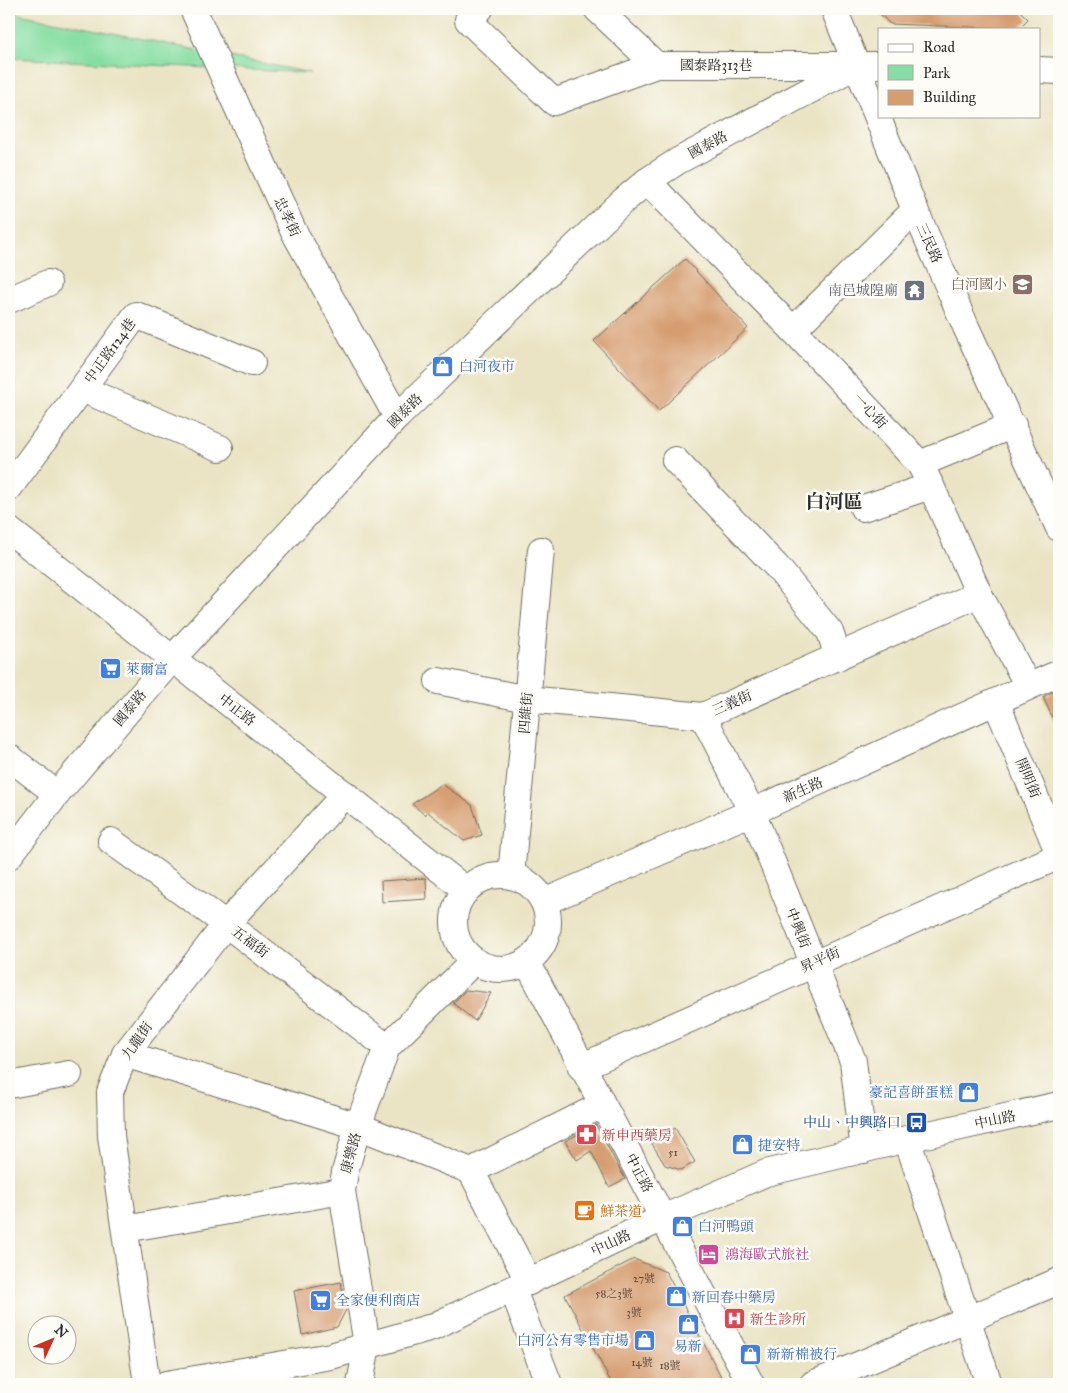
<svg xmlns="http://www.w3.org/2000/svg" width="1068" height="1393" font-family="'IM FELL Great Primer','Noto Serif TC',serif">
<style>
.green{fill:#86dea2;stroke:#588466}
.building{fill:#d69d6f}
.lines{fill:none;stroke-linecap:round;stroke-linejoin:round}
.minor-casing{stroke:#6e6c61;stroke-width:28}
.minor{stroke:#fff;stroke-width:26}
.labels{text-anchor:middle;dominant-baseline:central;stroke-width:5;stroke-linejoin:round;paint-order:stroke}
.number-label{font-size:11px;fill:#56483c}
.street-label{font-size:14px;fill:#2b2b2b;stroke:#fdfcf7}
.education-label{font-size:14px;fill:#785e54;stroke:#fdfcf7;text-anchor:end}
.worship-label{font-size:14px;fill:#5b616d;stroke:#fdfcf7;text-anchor:end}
.shop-label{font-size:14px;fill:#366cbe;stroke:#fdfcf7;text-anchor:start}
.transit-label{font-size:14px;fill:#164399;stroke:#fdfcf7;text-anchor:end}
.health-label{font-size:14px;fill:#be3a42;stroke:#fdfcf7;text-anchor:start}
.food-label{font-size:14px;fill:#c56008;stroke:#fdfcf7;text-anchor:start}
.hotel-label{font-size:14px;fill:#b23c85;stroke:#fdfcf7;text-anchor:start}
.district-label{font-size:19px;font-weight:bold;fill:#2b2b2b;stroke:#fdfcf7}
</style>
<rect width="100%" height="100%" fill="#fdfcf7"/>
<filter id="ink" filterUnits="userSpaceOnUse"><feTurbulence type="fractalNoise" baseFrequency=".02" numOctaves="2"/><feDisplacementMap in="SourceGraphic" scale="10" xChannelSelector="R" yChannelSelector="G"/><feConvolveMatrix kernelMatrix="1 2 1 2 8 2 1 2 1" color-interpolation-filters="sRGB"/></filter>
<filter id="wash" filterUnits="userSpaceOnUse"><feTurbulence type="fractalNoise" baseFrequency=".0096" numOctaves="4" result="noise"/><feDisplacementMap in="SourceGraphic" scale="20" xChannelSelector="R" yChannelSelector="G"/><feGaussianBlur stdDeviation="1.12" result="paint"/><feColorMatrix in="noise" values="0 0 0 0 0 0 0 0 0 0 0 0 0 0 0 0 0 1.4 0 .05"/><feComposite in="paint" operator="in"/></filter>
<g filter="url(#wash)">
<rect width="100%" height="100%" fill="#eae4c4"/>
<polygon class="green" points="9,12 310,73 9,58"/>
<g id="blocks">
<g class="building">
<polygon points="875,9 1018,9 1028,19 1018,29 890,24"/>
<polygon points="685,259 748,328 659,411 594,341"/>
<polygon points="1059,689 1059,732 1043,697"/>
<polygon points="442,784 472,805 482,835 464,841 428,812 425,815 412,804"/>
<polygon points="426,878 427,899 382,902 381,881"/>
<polygon points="466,990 491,993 475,1021 453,1003"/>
<polygon points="596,1125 625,1179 609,1187 591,1151 577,1160 565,1141"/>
<polygon points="675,1128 695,1162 681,1170 665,1165 651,1142"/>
<polygon points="634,1259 666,1272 725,1384 612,1384 565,1295"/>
<polygon points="341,1282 346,1310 337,1327 302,1335 294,1291"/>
</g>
</g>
</g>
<g filter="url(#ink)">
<use href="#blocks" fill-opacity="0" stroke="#6e6c61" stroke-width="1"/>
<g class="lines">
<defs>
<g id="minor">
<polyline points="193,9 293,230 397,417"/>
<polyline points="480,9 468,20 554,102 656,65 879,65"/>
<polyline points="597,9 656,65"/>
<polyline points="834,9 915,210 966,327 1059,528"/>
<polyline points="1039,70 1059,71"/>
<polyline points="647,181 793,330 920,464 931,486 979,594 1028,686"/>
<polyline points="9,300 48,283"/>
<polyline points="793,330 915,210"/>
<polyline points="82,389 220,448"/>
<polyline points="675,460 777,567 830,632 838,657"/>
<polyline points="920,464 1013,425"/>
<polyline points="9,488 136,315 252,363"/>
<polyline points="863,508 931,486"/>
<polyline points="9,530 466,890"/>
<polyline points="438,681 527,699 703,716 979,594"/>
<polyline points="996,702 1059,854"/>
<polyline points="703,716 752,812 853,1061 864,1150"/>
<polyline points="9,757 57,794"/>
<polyline points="111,841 226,924 387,1047"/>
<polyline points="9,856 57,794 171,660 397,417 622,202 647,181 678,161 857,65"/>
<circle cx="501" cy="922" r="47"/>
<polyline points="511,876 541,550"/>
<polyline points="544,902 752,812 1059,673"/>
<polyline points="527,962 751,1384"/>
<polyline points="125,1054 358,1126 471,1171 602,1105"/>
<polyline points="581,1067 1059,856"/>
<polyline points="9,1085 69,1074"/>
<polyline points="907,1139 989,1384"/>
<polyline points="471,1171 529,1282"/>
<polyline points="125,1229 342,1191"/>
<polyline points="513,1290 549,1384"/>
<polyline points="147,1384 111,1136 110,1092 125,1054 226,924 345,794"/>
<polyline points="166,1384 331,1356 432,1327 663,1218 766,1173 907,1139 1059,1105"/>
<polyline points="360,1384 367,1345 342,1191 345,1172 358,1126 387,1047 474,961"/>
<polyline points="813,1384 1059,1281"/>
</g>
</defs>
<use href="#minor" class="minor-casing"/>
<use href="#minor" class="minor"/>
</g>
</g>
<defs>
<symbol id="school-square" viewBox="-11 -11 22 22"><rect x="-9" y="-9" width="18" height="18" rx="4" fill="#8d6e63" stroke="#fdfcf7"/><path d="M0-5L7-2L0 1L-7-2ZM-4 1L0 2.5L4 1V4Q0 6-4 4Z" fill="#fff"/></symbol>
<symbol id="temple-square" viewBox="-11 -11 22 22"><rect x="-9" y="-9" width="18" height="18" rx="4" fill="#6b7280" stroke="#fdfcf7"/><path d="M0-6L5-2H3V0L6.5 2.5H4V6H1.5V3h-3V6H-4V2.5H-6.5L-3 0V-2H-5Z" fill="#fff"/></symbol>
<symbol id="shop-square" viewBox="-11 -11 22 22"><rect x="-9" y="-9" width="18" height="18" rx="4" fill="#3f7fe0" stroke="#fdfcf7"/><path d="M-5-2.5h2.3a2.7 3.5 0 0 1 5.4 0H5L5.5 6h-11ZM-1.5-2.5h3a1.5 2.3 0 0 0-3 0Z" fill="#fff"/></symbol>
<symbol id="supermarket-square" viewBox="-11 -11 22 22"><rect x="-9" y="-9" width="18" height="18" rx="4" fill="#3f7fe0" stroke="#fdfcf7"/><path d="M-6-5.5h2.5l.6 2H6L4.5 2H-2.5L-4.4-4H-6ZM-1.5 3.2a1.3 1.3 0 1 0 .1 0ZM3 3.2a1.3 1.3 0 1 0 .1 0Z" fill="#fff"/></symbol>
<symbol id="bus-square" viewBox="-11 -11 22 22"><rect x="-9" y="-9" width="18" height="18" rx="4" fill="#1a4fb4" stroke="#fdfcf7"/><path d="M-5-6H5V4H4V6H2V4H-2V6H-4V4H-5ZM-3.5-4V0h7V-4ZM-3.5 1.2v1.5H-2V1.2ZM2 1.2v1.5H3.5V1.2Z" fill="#fff"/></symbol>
<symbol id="pharmacy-square" viewBox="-11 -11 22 22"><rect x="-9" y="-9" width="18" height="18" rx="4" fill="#e0444e" stroke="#fdfcf7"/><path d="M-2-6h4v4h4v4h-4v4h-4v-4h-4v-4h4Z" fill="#fff"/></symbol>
<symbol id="cafe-square" viewBox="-11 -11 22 22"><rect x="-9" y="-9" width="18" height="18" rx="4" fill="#e8710a" stroke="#fdfcf7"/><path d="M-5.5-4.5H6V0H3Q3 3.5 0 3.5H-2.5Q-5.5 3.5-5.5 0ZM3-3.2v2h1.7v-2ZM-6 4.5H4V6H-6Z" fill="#fff"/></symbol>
<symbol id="hotel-square" viewBox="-11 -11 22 22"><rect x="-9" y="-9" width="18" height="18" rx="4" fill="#d1479c" stroke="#fdfcf7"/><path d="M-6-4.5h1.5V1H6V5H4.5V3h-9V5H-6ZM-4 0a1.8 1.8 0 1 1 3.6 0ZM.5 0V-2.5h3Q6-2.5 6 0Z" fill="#fff"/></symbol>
<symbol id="hospital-square" viewBox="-11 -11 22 22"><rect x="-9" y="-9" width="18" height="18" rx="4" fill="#e0444e" stroke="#fdfcf7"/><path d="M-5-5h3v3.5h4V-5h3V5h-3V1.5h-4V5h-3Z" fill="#fff"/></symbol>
</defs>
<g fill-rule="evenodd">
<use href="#school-square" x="1010" y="272" width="25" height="25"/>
<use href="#temple-square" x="902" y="278" width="25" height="25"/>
<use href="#shop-square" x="430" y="354" width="25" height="25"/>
<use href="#supermarket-square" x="98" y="656" width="25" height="25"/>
<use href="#shop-square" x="956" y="1080" width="25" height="25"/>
<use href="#bus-square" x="904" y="1110" width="25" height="25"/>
<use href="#pharmacy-square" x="574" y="1122" width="25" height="25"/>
<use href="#shop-square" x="730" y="1132" width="25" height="25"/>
<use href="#cafe-square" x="572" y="1198" width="25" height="25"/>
<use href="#shop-square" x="670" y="1214" width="25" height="25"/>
<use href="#hotel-square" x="696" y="1242" width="25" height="25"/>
<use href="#shop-square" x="664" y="1284" width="25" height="25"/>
<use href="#supermarket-square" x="308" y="1288" width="25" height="25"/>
<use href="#hospital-square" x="722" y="1306" width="25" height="25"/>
<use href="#shop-square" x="676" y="1312" width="25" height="25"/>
<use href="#shop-square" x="632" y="1328" width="25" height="25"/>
<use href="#shop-square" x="738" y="1342" width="25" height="25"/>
</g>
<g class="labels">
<g class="number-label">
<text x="673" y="1152">51</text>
<text x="644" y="1278">27號</text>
<text x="614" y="1293">58之3號</text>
<text x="634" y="1312">3號</text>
<text x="642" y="1362">14號</text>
<text x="670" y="1365">18號</text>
</g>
<g class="street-label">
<text x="716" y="65">國泰路313巷</text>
<text transform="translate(708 145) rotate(-28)">國泰路</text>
<text transform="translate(287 217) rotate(65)">忠孝街</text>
<text transform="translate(929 243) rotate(66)">三民路</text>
<text transform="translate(110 351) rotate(-54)">中正路124巷</text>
<text transform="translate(405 411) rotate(-45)">國泰路</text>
<text transform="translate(870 411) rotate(47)">一心街</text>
<text transform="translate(732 703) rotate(-24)">三義街</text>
<text transform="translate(130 708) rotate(-50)">國泰路</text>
<text transform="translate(237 710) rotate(38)">中正路</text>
<text transform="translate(526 713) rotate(-85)">四維街</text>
<text transform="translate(1028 778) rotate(67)">開明街</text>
<text transform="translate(803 790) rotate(-24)">新生路</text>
<text transform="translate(798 928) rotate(68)">中興街</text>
<text transform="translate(250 942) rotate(37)">五福街</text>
<text transform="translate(820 960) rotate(-24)">昇平街</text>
<text transform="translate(137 1041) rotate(-55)">九龍街</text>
<text transform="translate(995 1120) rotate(-12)">中山路</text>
<text transform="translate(351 1153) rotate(-75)">康樂路</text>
<text transform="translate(639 1173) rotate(62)">中正路</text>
<text transform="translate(611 1243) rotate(-25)">中山路</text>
</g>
<g class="education-label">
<text x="1007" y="284">白河國小</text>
</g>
<g class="worship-label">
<text x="898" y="290">南邑城隍廟</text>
</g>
<g class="shop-label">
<text x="459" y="366">白河夜市</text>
<text x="126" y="669">萊爾富</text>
<text x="953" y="1092" text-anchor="end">豪記喜餅蛋糕</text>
<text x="758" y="1145">捷安特</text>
<text x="698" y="1226">白河鴨頭</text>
<text x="692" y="1297">新回春中藥房</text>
<text x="336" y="1300">全家便利商店</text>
<text x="629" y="1340" text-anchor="end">白河公有零售市場</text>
<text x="688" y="1346" text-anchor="middle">易新</text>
<text x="767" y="1354">新新棉被行</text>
</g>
<g class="transit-label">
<text x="901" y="1122">中山、中興路口</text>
</g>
<g class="health-label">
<text x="602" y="1135">新申西藥房</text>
<text x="750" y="1319">新生診所</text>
</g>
<g class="food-label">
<text x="600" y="1211">鮮茶道</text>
</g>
<g class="hotel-label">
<text x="725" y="1254">鴻海歐式旅社</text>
</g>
<g class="district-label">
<text x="834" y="501">白河區</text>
</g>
</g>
<rect width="1068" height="1393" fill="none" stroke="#fdfcf7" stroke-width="30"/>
<rect x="878" y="28" width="162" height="90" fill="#fdfcf7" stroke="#a9a8a5"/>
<rect x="888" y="44" width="25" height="8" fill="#ffffff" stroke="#a9a8a5"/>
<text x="923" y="52" font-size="15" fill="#2b2b2b">Road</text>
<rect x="888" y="65" width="25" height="15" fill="#86dea2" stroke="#a9a8a5"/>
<text x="923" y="78" font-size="15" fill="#2b2b2b">Park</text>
<rect x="888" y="90" width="25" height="15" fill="#d69d6f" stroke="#a9a8a5"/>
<text x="923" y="102" font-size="15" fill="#2b2b2b">Building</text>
<g transform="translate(52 1340) rotate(46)"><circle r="24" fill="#fdfcf7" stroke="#a9a8a5"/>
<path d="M0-4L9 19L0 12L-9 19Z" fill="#c8321e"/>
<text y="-8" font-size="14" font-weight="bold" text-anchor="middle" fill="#2b2b2b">N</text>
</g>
</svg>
